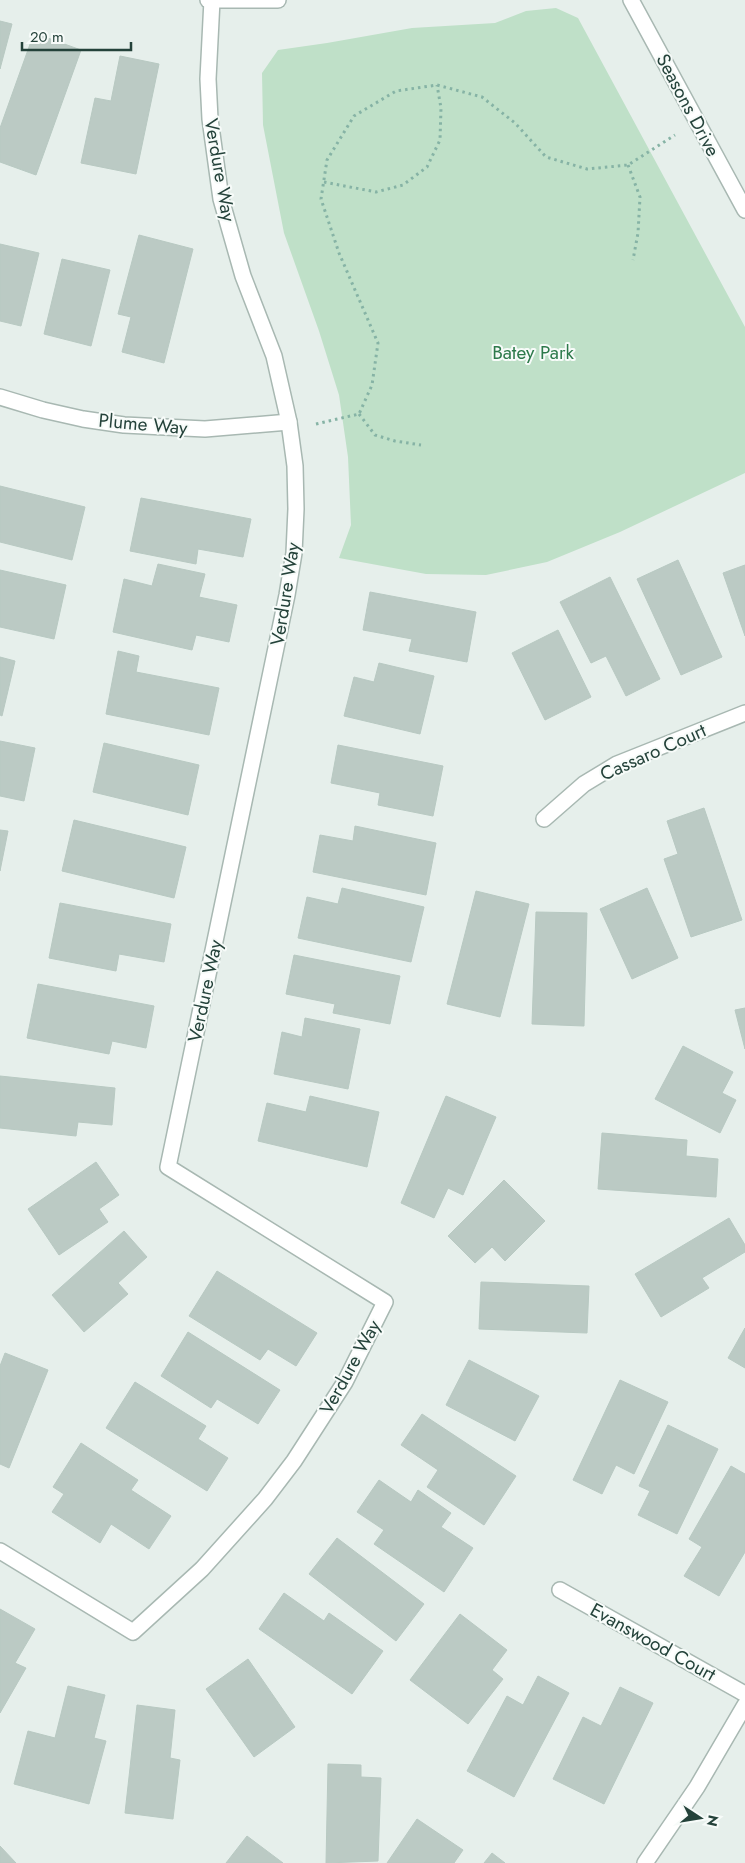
<svg xmlns="http://www.w3.org/2000/svg" width="745" height="1863" font-family="Jost,sans-serif">
<style>
.green{fill:#bfe0c8}
.building{fill:#bbcac4;stroke:#b8c9c2}
.lines{fill:none;stroke-linecap:round;stroke-linejoin:round}
.minor-casing{stroke:#a8b8b2;stroke-width:18}
.tertiary-casing{stroke:#a8b8b2;stroke-width:18}
.path{stroke:#86b3a5;stroke-width:3;stroke-dasharray:2.5 4;stroke-linecap:butt}
.minor{stroke:#fff;stroke-width:15}
.tertiary{stroke:#fff;stroke-width:15}
.labels{text-anchor:middle;dominant-baseline:central;stroke-width:4;stroke-linejoin:round;paint-order:stroke}
.street-label{font-size:19px;fill:#24423a;stroke:#f7fbf9}
.park-label{font-size:19px;fill:#2d7a4b;stroke:#f7fbf9}
</style>
<rect width="100%" height="100%" fill="#e6efeb"/>
<polygon class="green" points="556,8 578,18 745,327 745,473 620,532 547,562 486,575 426,574 339,558 351,525 348,457 339,395 319,331 284,233 263,125 262,73 278,50 327,43 412,28 495,23 526,11"/>
<g class="building">
<polygon points="0,21 12,24 0,69"/>
<polygon points="34,33 81,50 36,175 0,162 0,128"/>
<polygon points="120,56 159,64 136,174 81,163 95,98 111,101"/>
<polygon points="139,235 193,249 164,363 122,352 131,317 118,314"/>
<polygon points="0,244 39,253 21,326 0,321"/>
<polygon points="62,259 110,270 91,346 44,334"/>
<polygon points="0,486 85,507 72,560 0,542"/>
<polygon points="141,498 251,519 243,557 198,549 196,564 130,551"/>
<polygon points="678,560 722,657 681,675 637,579"/>
<polygon points="158,564 205,574 199,597 237,605 229,642 196,635 192,650 113,632 124,579 152,586"/>
<polygon points="745,565 745,636 723,573"/>
<polygon points="0,570 66,585 54,639 0,627"/>
<polygon points="610,577 660,679 626,696 606,656 591,663 560,602"/>
<polygon points="370,592 476,612 467,662 409,651 412,639 363,630"/>
<polygon points="558,630 591,697 545,720 512,653"/>
<polygon points="118,651 139,656 136,672 219,688 209,735 106,714"/>
<polygon points="0,657 15,661 2,716 0,715"/>
<polygon points="379,663 434,676 420,734 344,716 354,677 374,682"/>
<polygon points="0,741 35,748 24,801 0,796"/>
<polygon points="104,743 199,765 188,815 93,792"/>
<polygon points="338,745 443,766 433,816 378,805 380,793 331,783"/>
<polygon points="704,808 742,920 691,937 664,859 678,854 667,821"/>
<polygon points="74,820 186,847 174,898 62,871"/>
<polygon points="355,826 436,843 426,895 313,872 320,835 353,841"/>
<polygon points="0,830 8,831 0,871"/>
<polygon points="342,888 424,907 411,962 298,938 307,897 338,904"/>
<polygon points="647,888 678,958 632,979 600,909"/>
<polygon points="476,891 529,904 500,1017 447,1004"/>
<polygon points="60,903 171,924 164,962 119,954 116,971 49,958"/>
<polygon points="536,912 587,913 584,1026 532,1024"/>
<polygon points="294,955 400,976 390,1024 333,1013 335,1004 286,994"/>
<polygon points="38,984 154,1006 146,1048 112,1041 109,1054 27,1038"/>
<polygon points="745,1008 745,1049 735,1010"/>
<polygon points="305,1018 360,1029 348,1089 274,1074 282,1032 302,1037"/>
<polygon points="683,1046 733,1072 722,1093 736,1100 720,1133 655,1099"/>
<polygon points="0,1076 115,1088 112,1125 78,1122 76,1136 0,1128"/>
<polygon points="310,1096 379,1112 367,1167 258,1141 267,1103 306,1112"/>
<polygon points="446,1096 496,1117 463,1195 448,1188 434,1218 401,1203"/>
<polygon points="602,1133 687,1140 686,1156 718,1159 716,1197 598,1189"/>
<polygon points="96,1162 119,1195 99,1209 108,1222 59,1255 28,1209"/>
<polygon points="504,1180 545,1221 505,1261 492,1247 475,1263 448,1236"/>
<polygon points="729,1218 745,1245 745,1252 702,1278 709,1288 661,1317 635,1274"/>
<polygon points="124,1231 147,1257 118,1283 128,1294 84,1332 52,1295"/>
<polygon points="217,1271 317,1333 296,1366 268,1349 260,1360 189,1316"/>
<polygon points="481,1282 589,1286 587,1333 479,1329"/>
<polygon points="745,1328 745,1368 728,1358"/>
<polygon points="188,1332 280,1390 258,1424 217,1399 211,1408 161,1376"/>
<polygon points="5,1353 48,1370 9,1468 0,1464 0,1366"/>
<polygon points="469,1360 539,1396 515,1441 446,1405"/>
<polygon points="620,1380 668,1402 634,1474 616,1465 602,1494 573,1480"/>
<polygon points="135,1382 206,1426 198,1439 228,1458 207,1491 106,1428"/>
<polygon points="422,1414 516,1476 484,1525 427,1487 438,1470 401,1445"/>
<polygon points="668,1425 718,1449 677,1534 638,1515 650,1491 639,1486"/>
<polygon points="81,1443 138,1480 131,1490 171,1516 149,1549 111,1524 100,1543 52,1512 64,1494 53,1487"/>
<polygon points="731,1466 745,1474 745,1552 719,1596 684,1576 702,1547 689,1539"/>
<polygon points="379,1480 411,1502 418,1490 451,1513 441,1527 473,1548 444,1592 374,1544 384,1530 357,1512"/>
<polygon points="337,1538 424,1604 396,1641 309,1574"/>
<polygon points="284,1593 324,1621 329,1613 383,1651 352,1694 259,1629"/>
<polygon points="0,1609 35,1629 15,1663 26,1668 0,1713"/>
<polygon points="460,1614 507,1650 492,1670 503,1679 468,1724 410,1680"/>
<polygon points="248,1659 295,1727 254,1757 206,1689"/>
<polygon points="538,1676 569,1693 514,1797 467,1771 507,1696 523,1705"/>
<polygon points="68,1686 105,1695 94,1738 106,1741 89,1804 14,1784 28,1731 55,1738"/>
<polygon points="620,1687 653,1703 604,1804 553,1779 583,1717 601,1726"/>
<polygon points="137,1705 175,1710 170,1758 180,1760 173,1819 125,1813"/>
<polygon points="328,1764 361,1765 361,1777 381,1778 378,1861 326,1863"/>
<polygon points="417,1819 463,1850 454,1863 387,1863"/>
<polygon points="247,1836 283,1863 226,1863"/>
<polygon points="0,1846 16,1863 0,1863"/>
<polygon points="492,1853 505,1863 484,1863"/>
</g>
<g class="lines">
<defs>
<g id="minor">
<polyline points="208,0 278,0"/>
<polyline points="0,397 43,410 83,419 124,425 205,429 289,422"/>
<polyline points="544,819 584,784 617,764 745,713"/>
<polyline points="0,1551 133,1632 202,1569 265,1499 294,1461 345,1382 385,1302 168,1167 287,595 294,553 296,509 295,466 289,422 274,356 243,276 221,199 210,119 208,79 212,0"/>
<polyline points="560,1590 745,1694"/>
</g>
<g id="tertiary">
<polyline points="631,0 745,210"/>
<polyline points="645,1863 697,1787 745,1705"/>
</g>
</defs>
<use href="#minor" class="minor-casing"/>
<use href="#tertiary" class="tertiary-casing"/>
<g class="path">
<polyline points="628,165 640,197 638,233 633,260"/>
<polyline points="324,182 376,192 403,185 427,167 440,140 441,108 437,85"/>
<polyline points="359,414 375,435 395,441 421,445"/>
<polyline points="316,424 359,414 372,385 378,343 339,253 321,199 327,160 354,116 396,91 437,85 482,97 515,123 546,157 587,169 628,165 675,135"/>
</g>
<use href="#minor" class="minor"/>
<use href="#tertiary" class="tertiary"/>
</g>
<g class="labels">
<g class="street-label">
<text transform="translate(688 105) rotate(62)">Seasons Drive</text>
<text transform="translate(220 170) rotate(80)">Verdure Way</text>
<text transform="translate(143 424) rotate(5)">Plume Way</text>
<text transform="translate(285 594) rotate(-81)">Verdure Way</text>
<text transform="translate(653 752) rotate(-24)">Cassaro Court</text>
<text transform="translate(205 991) rotate(-78)">Verdure Way</text>
<text transform="translate(350 1367) rotate(-61)">Verdure Way</text>
<text transform="translate(653 1642) rotate(29)">Evanswood Court</text>
</g>
<g class="park-label">
<text x="533" y="352">Batey Park</text>
</g>
</g>
<g transform="translate(700 1818) rotate(102)" stroke="#f7fbf9" stroke-width="4" paint-order="stroke">
<path d="M0-4L9 19L0 12L-9 19Z" fill="#24423a"/>
<text y="-8" font-size="14" font-weight="bold" text-anchor="middle" fill="#24423a">N</text>
</g>
<path d="M22 42v8h109v-8" fill="none" stroke="#24423a" stroke-width="2.5"/>
<text x="30" y="42" font-size="15" fill="#24423a" stroke="#f7fbf9" stroke-width="4" paint-order="stroke">20 m</text>
</svg>
